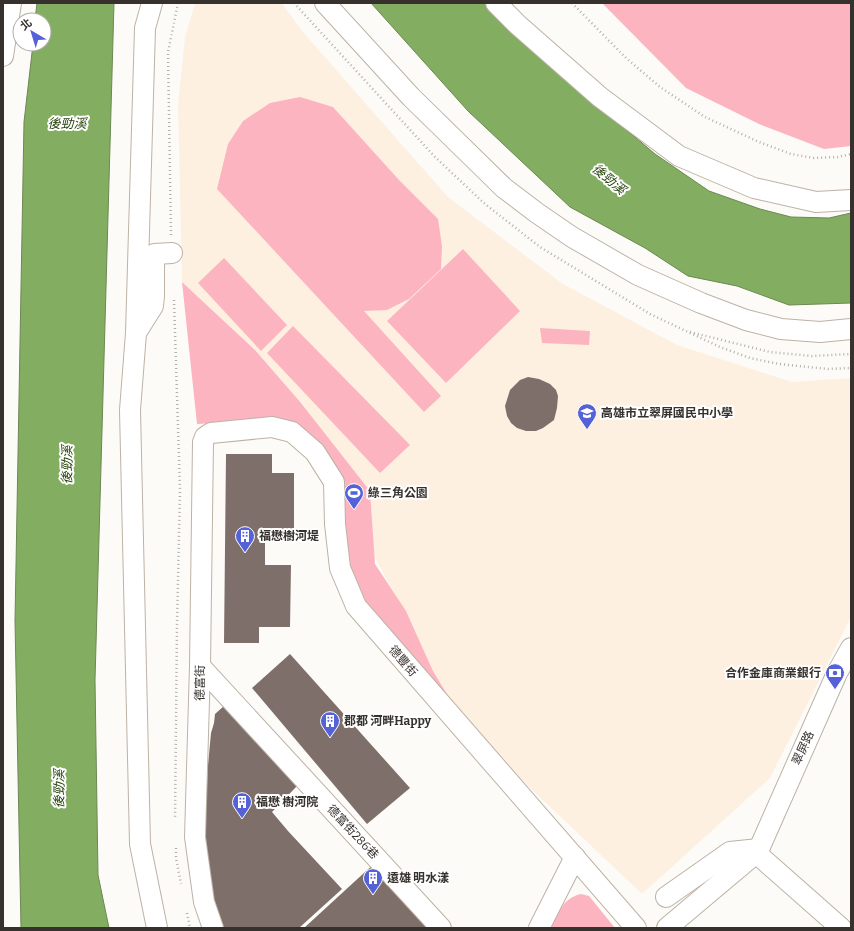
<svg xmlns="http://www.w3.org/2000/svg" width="854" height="931" font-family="Bitter,'Noto Sans TC',serif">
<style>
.built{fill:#fef0e1}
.green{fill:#fdb4c1}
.water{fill:#83ae62;stroke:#6c8852}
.building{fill:#7f6f6a}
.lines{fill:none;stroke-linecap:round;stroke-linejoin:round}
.minor-casing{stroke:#bdb2a5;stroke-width:22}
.path{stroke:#b3b0ac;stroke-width:2.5;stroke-dasharray:1 3;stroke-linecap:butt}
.minor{stroke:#fff;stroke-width:20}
.labels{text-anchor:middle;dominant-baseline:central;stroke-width:4;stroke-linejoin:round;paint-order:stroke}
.poi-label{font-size:12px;font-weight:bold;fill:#36312c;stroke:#fff;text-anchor:start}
.street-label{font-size:12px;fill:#36312c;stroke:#fff}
.water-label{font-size:13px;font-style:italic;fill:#27420b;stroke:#fff}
</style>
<rect width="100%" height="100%" fill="#fdfbf8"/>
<polygon class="built" points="195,3 282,3 302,31 448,197 563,284 677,345 792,382 851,378 851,617 770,778 642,894 468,729 433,671 406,611 395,595 374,556 370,491 301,403 255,350 182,282 178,104 185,37"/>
<g class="green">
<polygon points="602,3 851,3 851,146 824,149 759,124 686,88"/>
<polygon points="300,97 333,107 399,180 438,219 442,246 441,269 409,299 387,310 364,311 441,396 424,412 217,189 228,144 243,121 270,103"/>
<polygon points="463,249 520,311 446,383 387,321"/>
<polygon points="224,258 287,325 261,351 198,283"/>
<polygon points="182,282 255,350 301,403 370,491 375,564 406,611 433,671 468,729 356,606 336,477 276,420 197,424"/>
<polygon points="293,326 410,445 380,473 267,353"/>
<polygon points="540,328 590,331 589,345 542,343"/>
<path d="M581,894L589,896L615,928H551C559,912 563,898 581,894Z"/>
</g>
<g class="water">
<polygon points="37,3 114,3 95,680 98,875 109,928 21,928 15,621 24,122 33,44 44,44 44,20 35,20"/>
<polygon points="371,3 490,3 543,59 655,154 709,191 760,209 791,217 829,218 851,213 851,303 789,305 737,286 688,276 645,248 570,207 468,111"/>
</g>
<g class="building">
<polygon points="528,377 539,379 550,384 556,390 558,396 557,408 554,420 543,428 536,431 526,431 517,428 511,423 507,416 505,406 510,390 520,380"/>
<polygon points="226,454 272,454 272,473 294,473 294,540 265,540 265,565 291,565 290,627 259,627 259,643 224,643"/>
<polygon points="290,654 410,788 367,824 252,688"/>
<polygon points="224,706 251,732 297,786 272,812 288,831 342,889 299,928 222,928 210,895 205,826 208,765 211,733 214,723 215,714"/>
<polygon points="377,861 435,928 304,928"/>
</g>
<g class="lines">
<defs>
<g id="minor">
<polyline points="152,3 145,28 136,333 130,410 140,844 157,928"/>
<polyline points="325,3 411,97 504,188 537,213 572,237 638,275 701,303 746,320 781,329 820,332 851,329"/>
<polyline points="496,3 518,25 600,97 679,156 754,188 816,202 851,200"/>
<polyline points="3,56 11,3"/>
<polyline points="136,333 153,306 154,296 154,254 172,253"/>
<polyline points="200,666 441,928"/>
<polyline points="759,849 837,673 851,648"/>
<polyline points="666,897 730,852 759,849 756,853 841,928"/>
<polyline points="213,928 204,902 195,837 200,666 203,442 205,437 211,433 272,427 292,432 315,452 334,482 335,524 340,568 356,606 636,928"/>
<polyline points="539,928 575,857"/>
<polyline points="667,928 756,853"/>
</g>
</defs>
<use href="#minor" class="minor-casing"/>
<g class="path">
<polyline points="294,3 435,157 485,204 540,247 650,314 720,347 750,358 779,364 828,369 851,368"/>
<polyline points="572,3 626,58 660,87 705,117 759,142 791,154 814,158 838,157 851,154"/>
<polyline points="171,235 168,52 178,3"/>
<polyline points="174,300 180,490 177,623 175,819"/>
<polyline points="690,332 770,352 812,356 851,354"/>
<polyline points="176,848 176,858 181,884"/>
<polyline points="187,913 190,928"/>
</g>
<use href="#minor" class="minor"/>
</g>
<defs>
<symbol id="school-pin" viewBox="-11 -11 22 30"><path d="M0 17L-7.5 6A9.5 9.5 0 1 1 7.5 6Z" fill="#5461d7" stroke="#fff"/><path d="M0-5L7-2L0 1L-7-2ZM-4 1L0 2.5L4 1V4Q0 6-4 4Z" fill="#fff"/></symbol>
<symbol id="stadium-pin" viewBox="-11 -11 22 30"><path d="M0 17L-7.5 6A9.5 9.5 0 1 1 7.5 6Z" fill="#5461d7" stroke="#fff"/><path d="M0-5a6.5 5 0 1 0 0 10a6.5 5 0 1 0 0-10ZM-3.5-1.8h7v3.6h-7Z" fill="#fff"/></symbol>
<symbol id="building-pin" viewBox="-11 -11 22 30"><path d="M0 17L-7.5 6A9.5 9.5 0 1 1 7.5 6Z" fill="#5461d7" stroke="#fff"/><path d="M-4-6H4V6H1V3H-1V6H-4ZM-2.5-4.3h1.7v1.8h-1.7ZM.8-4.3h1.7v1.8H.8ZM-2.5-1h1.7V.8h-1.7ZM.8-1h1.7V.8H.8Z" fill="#fff"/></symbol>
<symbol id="bank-pin" viewBox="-11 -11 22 30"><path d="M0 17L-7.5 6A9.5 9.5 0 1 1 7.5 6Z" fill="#5461d7" stroke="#fff"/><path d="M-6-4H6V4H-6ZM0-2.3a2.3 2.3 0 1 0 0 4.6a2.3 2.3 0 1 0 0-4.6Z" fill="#fff"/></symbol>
</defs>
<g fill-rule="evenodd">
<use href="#school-pin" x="576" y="402" width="22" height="30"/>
<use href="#stadium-pin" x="343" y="482" width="22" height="30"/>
<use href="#building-pin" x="234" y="525" width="22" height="30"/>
<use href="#bank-pin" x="824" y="662" width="22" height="30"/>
<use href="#building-pin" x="319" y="710" width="22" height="30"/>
<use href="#building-pin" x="231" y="791" width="22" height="30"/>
<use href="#building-pin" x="362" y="867" width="22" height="30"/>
</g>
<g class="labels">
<g class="poi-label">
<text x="601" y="413">高雄市立翠屏國民中小學</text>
<text x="368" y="493">綠三角公園</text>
<text x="259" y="536">福懋樹河堤</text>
<text x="821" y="673" text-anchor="end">合作金庫商業銀行</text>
<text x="344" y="721">郡都 河畔Happy</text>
<text x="256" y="802">福懋 樹河院</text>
<text x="387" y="878">遠雄 明水漾</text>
</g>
<g class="street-label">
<text transform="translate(403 661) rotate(49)">德豐街</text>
<text transform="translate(200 683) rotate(-89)">德富街</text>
<text transform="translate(803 748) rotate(-66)">翠屏路</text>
<text transform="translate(353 832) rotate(47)">德富街286巷</text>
</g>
<g class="water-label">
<text x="67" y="123">後勁溪</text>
<text transform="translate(609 179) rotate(40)">後勁溪</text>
<text transform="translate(67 465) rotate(-89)">後勁溪</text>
<text transform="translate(59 789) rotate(-89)">後勁溪</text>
</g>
</g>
<rect width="854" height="931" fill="none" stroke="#36312c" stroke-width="8"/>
<g transform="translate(32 32) rotate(322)"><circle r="19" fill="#ffffff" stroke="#afadab"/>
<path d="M0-3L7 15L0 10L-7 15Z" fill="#5461d7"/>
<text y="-6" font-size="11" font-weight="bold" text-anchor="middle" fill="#36312c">北</text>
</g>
</svg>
